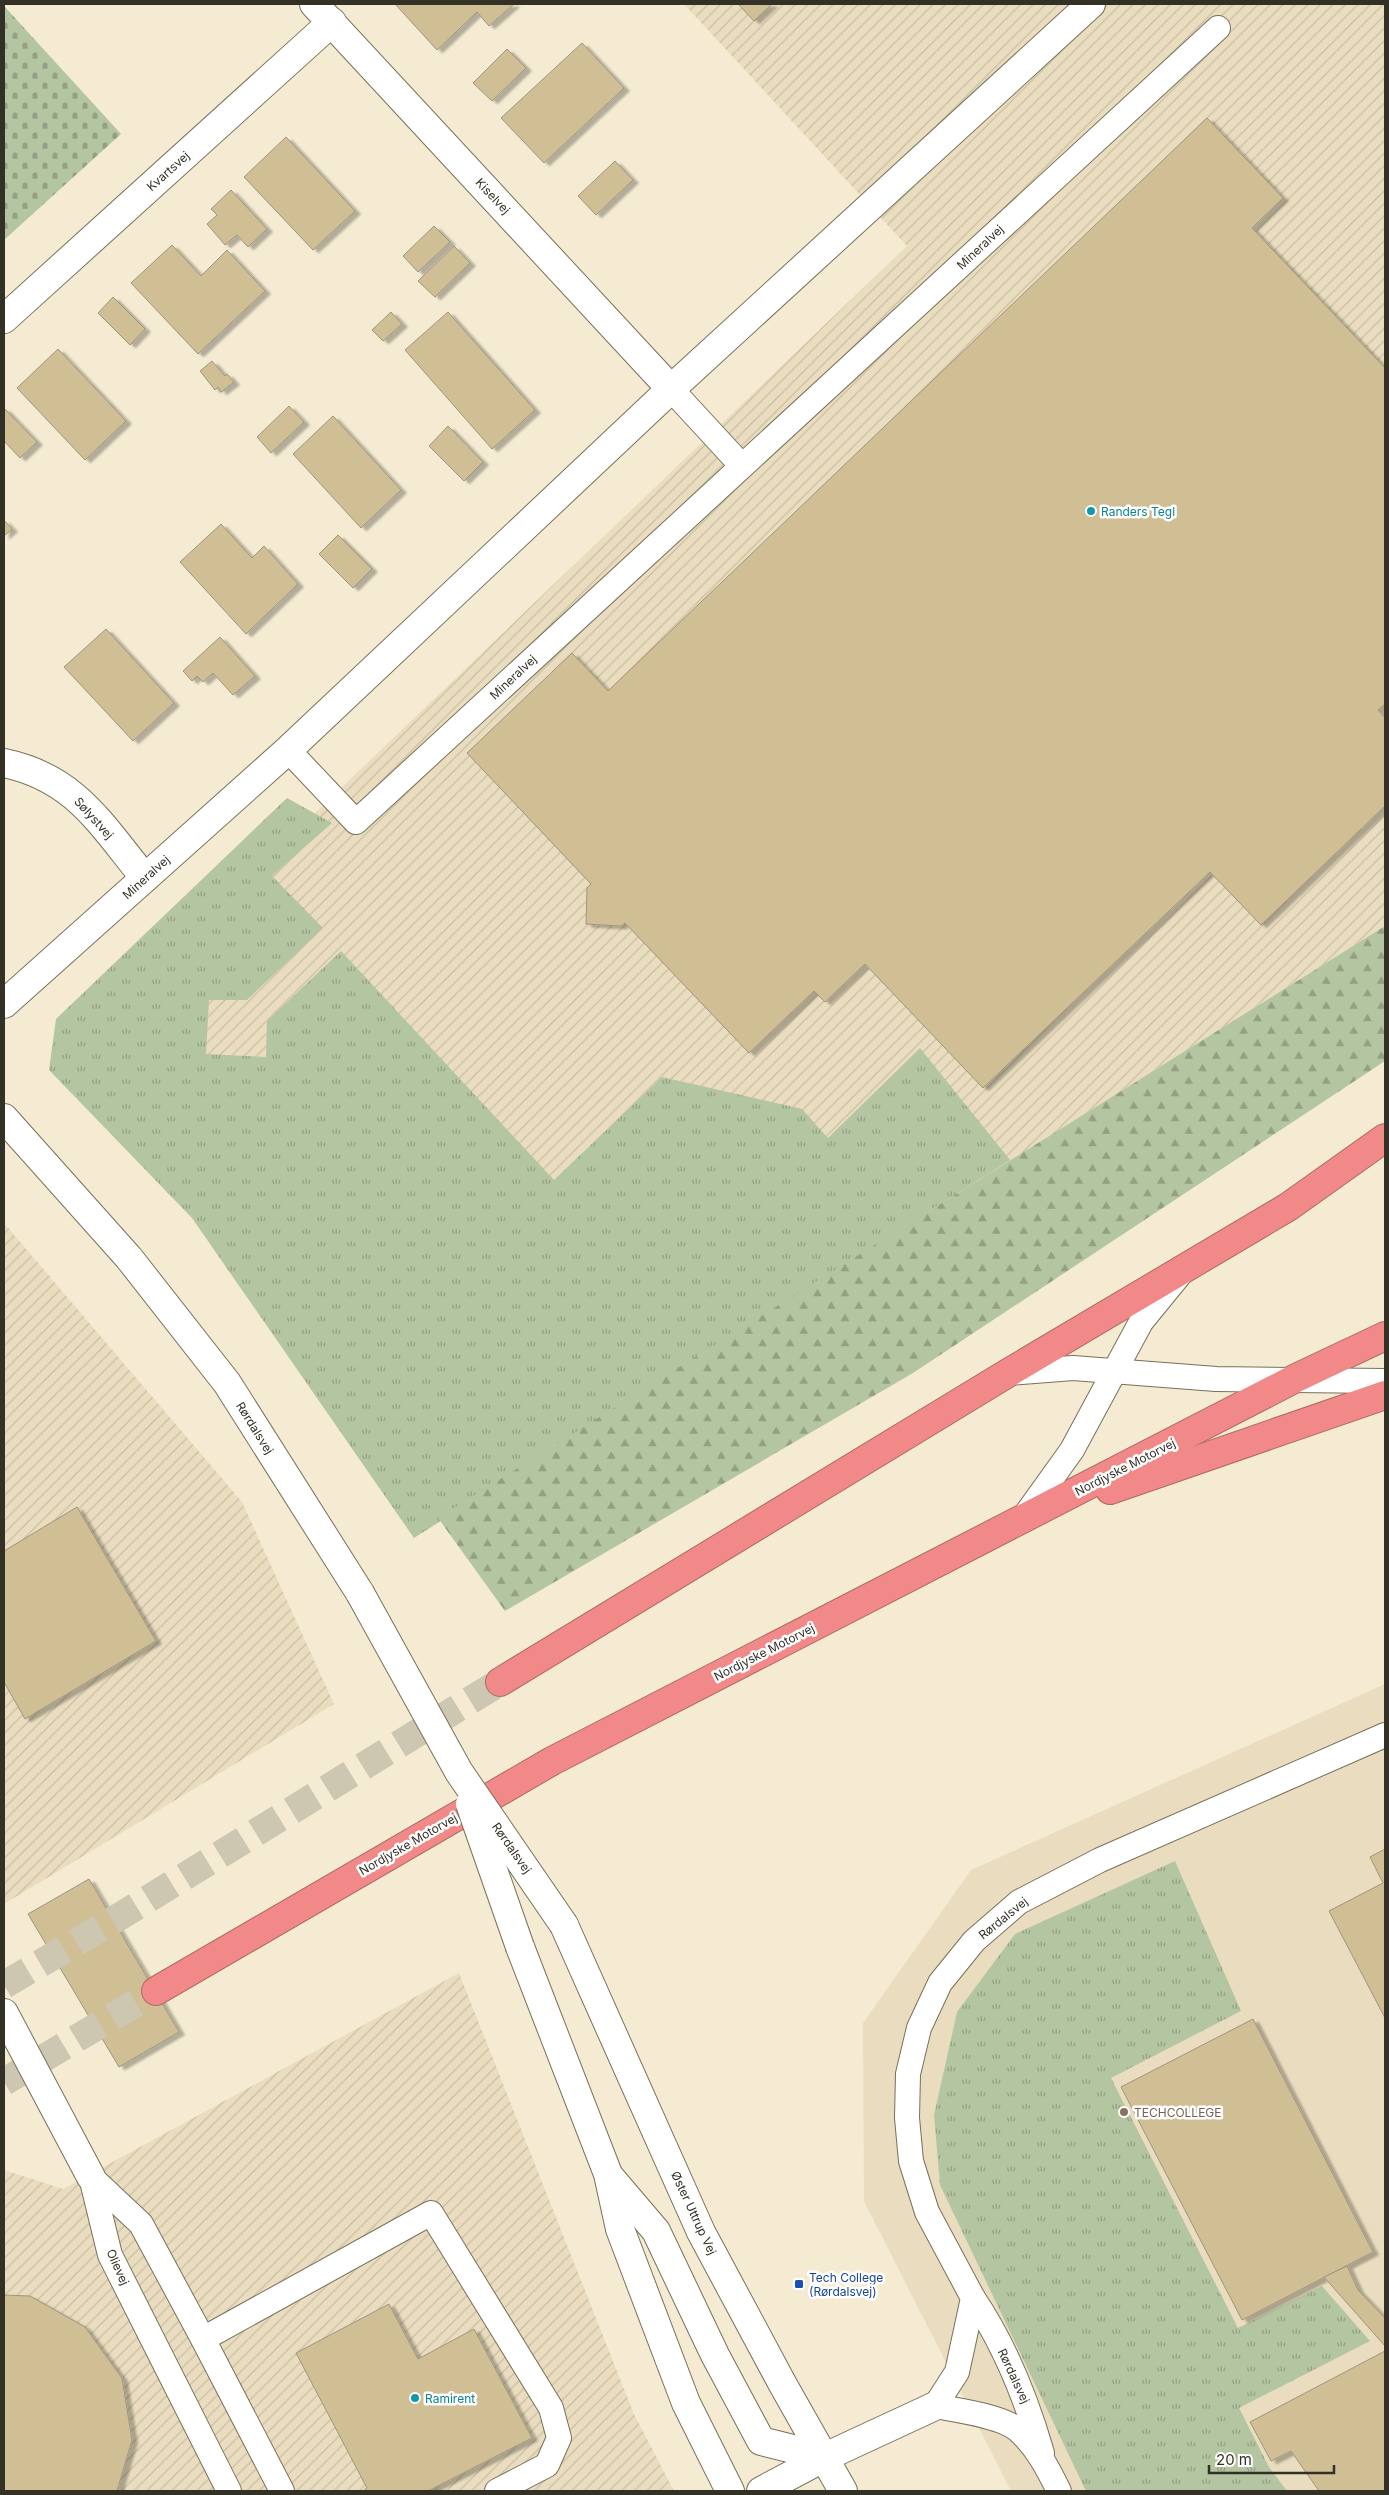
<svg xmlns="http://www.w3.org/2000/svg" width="1389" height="2495" font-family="Inter,sans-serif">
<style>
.built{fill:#eaddbf}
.industrial{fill:url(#industrial-furrows)}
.grass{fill:url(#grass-tufts)}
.forest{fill:url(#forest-firs)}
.cemetery{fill:url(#cemetery-stones)}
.building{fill:#d0bf95;stroke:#9e957e;filter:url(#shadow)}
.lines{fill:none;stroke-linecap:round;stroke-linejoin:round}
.motorway-tunnel{stroke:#cdc6b0;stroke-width:28;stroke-dasharray:28 14;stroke-linecap:butt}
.service-casing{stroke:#78705a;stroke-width:26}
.minor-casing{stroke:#78705a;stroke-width:30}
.tertiary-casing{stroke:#78705a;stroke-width:30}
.motorway-casing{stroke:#af6a66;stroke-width:30}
.service{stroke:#fff;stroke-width:24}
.minor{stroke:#fff;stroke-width:28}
.tertiary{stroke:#fff;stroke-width:28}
.motorway{stroke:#f28989;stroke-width:28}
.tertiary-bridge-casing{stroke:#78705a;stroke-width:30;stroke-linecap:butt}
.tertiary-bridge{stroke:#fff;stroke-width:28}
.culture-dot{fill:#0f9aa8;stroke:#fff;stroke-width:2}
.education-dot{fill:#8d6e63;stroke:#fff;stroke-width:2}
.transit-dot{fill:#1a4fb4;stroke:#fff;stroke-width:2}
.labels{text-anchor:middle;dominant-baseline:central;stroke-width:5;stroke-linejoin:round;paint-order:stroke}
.street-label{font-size:12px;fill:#333026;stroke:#fff}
.culture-label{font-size:12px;fill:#0d838f;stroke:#fff;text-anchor:start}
.education-label{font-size:12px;fill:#785e54;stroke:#fff;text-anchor:start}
.transit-label{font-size:12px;fill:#164399;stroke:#fff;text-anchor:start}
</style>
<defs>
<pattern id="industrial-furrows" width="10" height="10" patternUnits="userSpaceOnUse" patternTransform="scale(1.25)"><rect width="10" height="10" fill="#eaddbf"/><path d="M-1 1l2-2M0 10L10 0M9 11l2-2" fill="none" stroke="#c9bea4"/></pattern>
<pattern id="grass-tufts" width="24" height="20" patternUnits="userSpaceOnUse" patternTransform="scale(1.25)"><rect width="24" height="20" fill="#b4c5a2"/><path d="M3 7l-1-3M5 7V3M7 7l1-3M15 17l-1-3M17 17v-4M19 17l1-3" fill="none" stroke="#93a084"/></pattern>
<pattern id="forest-firs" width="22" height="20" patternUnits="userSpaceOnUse" patternTransform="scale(1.25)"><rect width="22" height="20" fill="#b4c5a2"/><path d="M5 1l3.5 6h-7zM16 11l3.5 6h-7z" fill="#93a084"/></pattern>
<pattern id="cemetery-stones" width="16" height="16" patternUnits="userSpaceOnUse" patternTransform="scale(1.25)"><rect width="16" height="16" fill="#b4c5a2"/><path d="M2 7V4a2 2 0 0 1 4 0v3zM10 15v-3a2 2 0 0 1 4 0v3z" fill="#93a084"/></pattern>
<filter id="shadow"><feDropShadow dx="5.5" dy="3" stdDeviation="1" flood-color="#0004"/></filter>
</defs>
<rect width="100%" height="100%" fill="#f4ebd2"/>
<polygon class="built" points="1385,1684 1385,2491 1011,2491 864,2201 863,2023 971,1870"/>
<g class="industrial">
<polygon points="684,4 1385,4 1385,926 438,1518 87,1061 294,833 907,246"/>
<polygon points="4,1223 242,1502 334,1704 4,1904"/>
<polygon points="459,1973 634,2414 674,2491 4,2491 4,2170 63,2189"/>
</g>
<g class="grass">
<polygon points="287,798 332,823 272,876 323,928 247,1000 209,1000 206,1054 266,1057 267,1021 341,951 554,1180 662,1077 802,1109 828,1138 920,1048 1010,1160 414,1538 192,1218 49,1070 56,1019"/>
<polygon points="1175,1861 1241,2011 1111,2078 1238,2328 1322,2286 1370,2341 1239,2408 1269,2467 1287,2491 1086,2491 940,2185 934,2115 957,2012 1015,1934"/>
</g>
<polygon class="forest" points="1385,926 1385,1061 913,1373 505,1611 438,1518"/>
<polygon class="cemetery" points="4,6 121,134 4,240"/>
<g class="building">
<polygon points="395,4 514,4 489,26 477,12 437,50"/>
<polygon points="738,4 772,4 754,21"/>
<polygon points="582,43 624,88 544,163 501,118"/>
<polygon points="507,49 526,68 492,101 473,83"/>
<polygon points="1207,118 1283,198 1252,228 1385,368 1385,704 1378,710 1385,718 1385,806 1261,925 1210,872 983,1088 865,964 825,1002 814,991 749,1053 625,923 621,926 586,924 587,888 591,884 467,753 572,653 608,691"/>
<polygon points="286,137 355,211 313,250 244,177"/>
<polygon points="615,161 633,180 596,215 578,196"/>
<polygon points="231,190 267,229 248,247 237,235 225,245 207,224 217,215 211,209"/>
<polygon points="434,226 450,242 418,272 403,256"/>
<polygon points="172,245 201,276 227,250 265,291 198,354 131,283"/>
<polygon points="454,246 470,263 435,297 418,281"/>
<polygon points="113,297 145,329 130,345 98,313"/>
<polygon points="391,312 402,324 383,341 372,330"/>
<polygon points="448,312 535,410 492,449 405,350"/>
<polygon points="58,349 126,421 85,460 17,388"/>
<polygon points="212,361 225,376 227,374 234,382 221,392 218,387 215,390 200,371"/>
<polygon points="289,406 304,422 271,453 257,437"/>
<polygon points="4,408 37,442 20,458 4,441"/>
<polygon points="333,416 401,490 361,528 293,454"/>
<polygon points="448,426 483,462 464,481 429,446"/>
<polygon points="4,520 12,529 4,536"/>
<polygon points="221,524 252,558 264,546 298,584 246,634 180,562"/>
<polygon points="338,535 372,569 353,588 319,554"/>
<polygon points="106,629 174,703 133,741 64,667"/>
<polygon points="220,637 255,676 233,695 213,673 203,682 197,676 192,681 183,671"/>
<polygon points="77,1507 156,1641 25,1719 4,1682 4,1551"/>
<polygon points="1385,1849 1385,2018 1329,1911 1383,1883 1370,1857"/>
<polygon points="89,1879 179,2032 119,2067 28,1914"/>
<polygon points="1253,2019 1373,2252 1242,2320 1121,2087"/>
<polygon points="1347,2266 1358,2290 1385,2318 1385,2346 1324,2277"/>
<polygon points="4,2295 30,2296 85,2327 122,2378 132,2440 117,2491 4,2491"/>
<polygon points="389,2304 418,2359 474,2329 532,2438 428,2491 363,2491 367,2488 296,2353"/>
<polygon points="1385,2351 1385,2491 1319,2491 1291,2451 1271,2461 1250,2422"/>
</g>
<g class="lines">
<g class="motorway-tunnel">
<polyline points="4,1985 114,1920 500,1682"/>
<polyline points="4,2082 156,1991"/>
</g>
<defs>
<g id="service">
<polyline points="671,389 742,466"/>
<polyline points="288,750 356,822 1218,28"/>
<polyline points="1008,1373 1073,1368 1216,1379 1385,1381"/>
<polyline points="1021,1521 1072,1450 1141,1322 1181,1273"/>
<polyline points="91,2177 141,2224 203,2339 282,2491"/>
<polyline points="91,2177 110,2255 229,2491"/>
<path d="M973,2298C1005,2345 1026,2398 1042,2453"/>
<polyline points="203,2339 431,2213 551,2408 559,2438 547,2465 497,2491"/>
<path d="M1059,2491C1048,2469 1037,2447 1018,2430C1002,2416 956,2410 935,2406L957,2372L973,2298L927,2212L911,2161L907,2118L908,2074L919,2028L940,1983L974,1941L1019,1902L1100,1860L1385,1735"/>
</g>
<g id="minor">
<polyline points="314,4 671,389"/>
<polyline points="4,319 332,22"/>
<path d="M4,763C76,778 101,825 145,878"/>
<polyline points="4,1004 288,750 671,389 1091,4"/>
<polyline points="4,2013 91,2177"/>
<polyline points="825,2457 935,2406"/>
</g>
<g id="tertiary">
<polyline points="4,1118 129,1258 227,1383 360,1593"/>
<polyline points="564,1925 701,2232 782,2383 843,2491"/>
<polyline points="520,1947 608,2174 620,2229 686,2403 730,2491"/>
<polyline points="610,2177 656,2231 715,2355 761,2441 825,2457"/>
<polyline points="761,2491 825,2457"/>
</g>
<g id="motorway">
<polyline points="1110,1490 1385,1395"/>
<polyline points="500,1682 1008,1373 1288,1207 1385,1138"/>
<polyline points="156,1991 552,1761 1296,1378 1385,1336"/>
</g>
</defs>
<use href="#service" class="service-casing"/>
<use href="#minor" class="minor-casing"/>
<use href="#tertiary" class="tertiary-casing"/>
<use href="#motorway" class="motorway-casing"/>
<use href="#service" class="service"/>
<use href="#minor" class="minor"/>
<use href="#tertiary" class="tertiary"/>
<use href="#motorway" class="motorway"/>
<defs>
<g id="tertiary-bridge">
<polyline points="360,1593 459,1772 564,1925"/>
<polyline points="470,1804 520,1947"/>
</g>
</defs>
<use href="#tertiary-bridge" class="tertiary-bridge-casing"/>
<use href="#tertiary-bridge" class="tertiary-bridge"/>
</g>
<g class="culture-dot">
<circle cx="1091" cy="511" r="5"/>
<circle cx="415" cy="2398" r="5"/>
</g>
<circle class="education-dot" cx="1124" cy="2112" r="5"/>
<rect class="transit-dot" x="794" y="2279" width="10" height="10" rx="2.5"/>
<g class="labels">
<g class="street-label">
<text transform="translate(168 171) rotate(-42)">Kvartsvej</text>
<text transform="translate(493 196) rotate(47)">Kiselvej</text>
<text transform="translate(980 247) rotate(-43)">Mineralvej</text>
<text transform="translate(513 677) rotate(-43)">Mineralvej</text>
<text transform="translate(94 818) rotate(48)">Sølystvej</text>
<text transform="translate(146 877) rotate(-42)">Mineralvej</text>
<text transform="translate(255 1428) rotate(58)">Rørdalsvej</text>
<text transform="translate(1125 1467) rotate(-27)">Nordjyske Motorvej</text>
<text transform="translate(764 1652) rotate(-27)">Nordjyske Motorvej</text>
<text transform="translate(408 1844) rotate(-30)">Nordjyske Motorvej</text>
<text transform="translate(512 1848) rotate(55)">Rørdalsvej</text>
<text transform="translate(1003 1918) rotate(-39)">Rørdalsvej</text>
<text transform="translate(694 2213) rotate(65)">Øster Uttrup Vej</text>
<text transform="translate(118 2267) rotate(66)">Olievej</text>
<text transform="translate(1014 2376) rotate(65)">Rørdalsvej</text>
</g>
<g class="culture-label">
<text x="1101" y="511">Randers Tegl</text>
<text x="425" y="2398">Ramirent</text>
</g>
<g class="education-label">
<text x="1134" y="2112">TECHCOLLEGE</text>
</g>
<g class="transit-label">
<text x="809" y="2277">Tech College<tspan x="809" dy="14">(Rørdalsvej)</tspan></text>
</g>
</g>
<rect width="1389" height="2495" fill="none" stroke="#333026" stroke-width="10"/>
<path d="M1209 2465v8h125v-8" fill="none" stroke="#333026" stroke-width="2.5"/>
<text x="1216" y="2465" font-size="15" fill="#333026" stroke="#ffffff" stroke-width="4" paint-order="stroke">20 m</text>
</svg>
